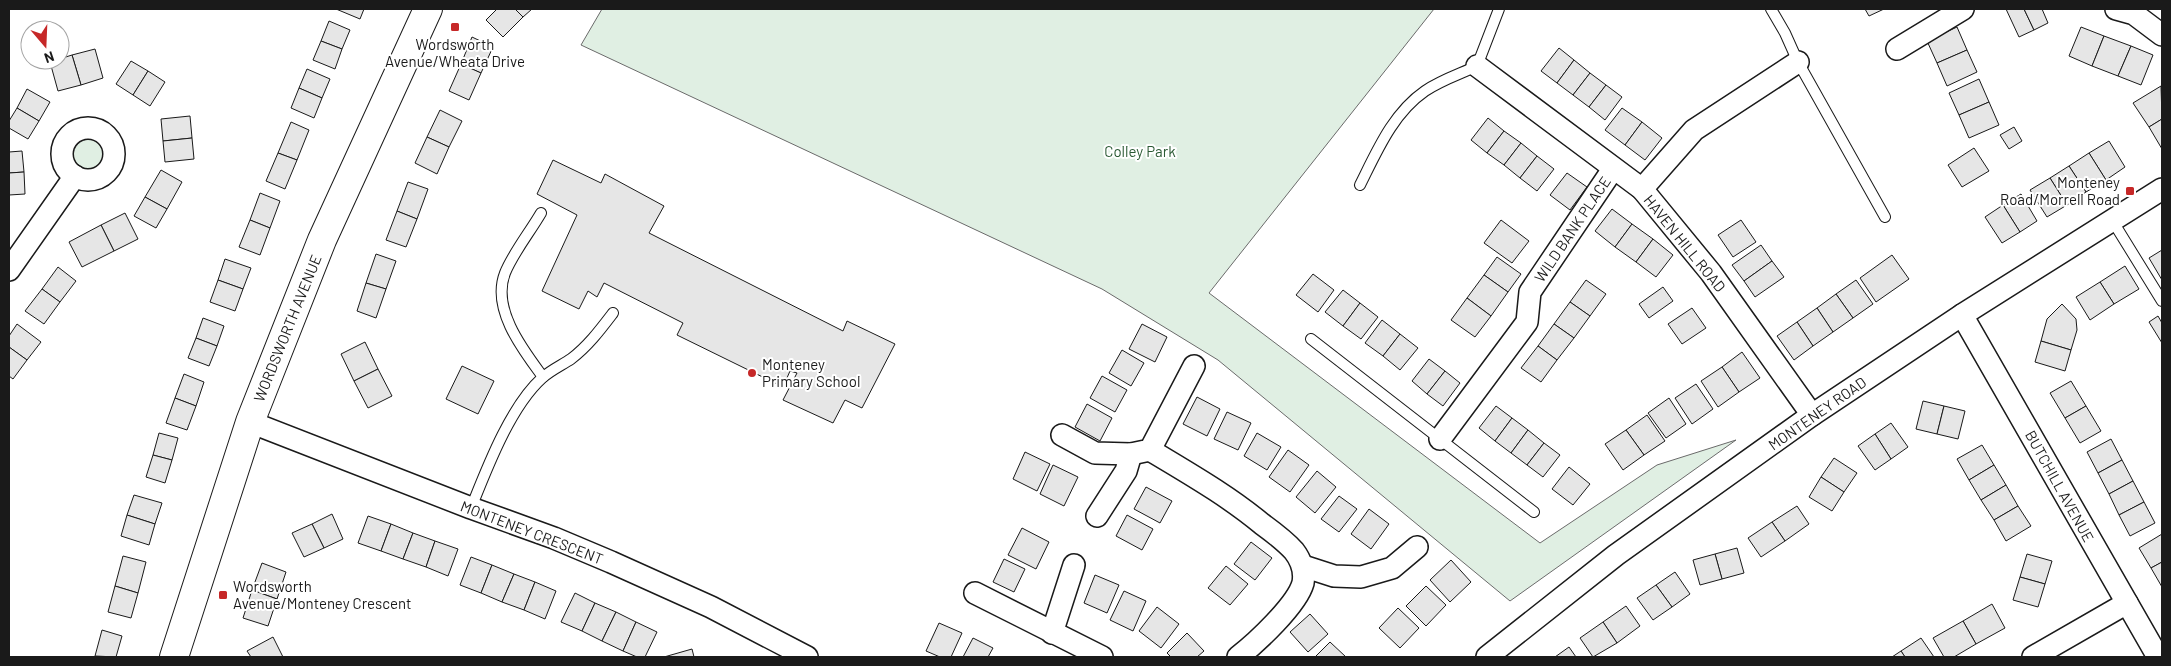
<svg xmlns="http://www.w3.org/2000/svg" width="2171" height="666" font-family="Barlow,sans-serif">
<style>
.green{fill:#e0efe3;stroke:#6a6a6a}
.building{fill:#e6e6e6;stroke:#1a1a1a}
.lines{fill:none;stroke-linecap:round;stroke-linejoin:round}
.lane-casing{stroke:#1a1a1a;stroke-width:12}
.street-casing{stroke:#1a1a1a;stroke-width:24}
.secondary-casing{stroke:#1a1a1a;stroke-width:30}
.lane{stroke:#fff;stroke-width:10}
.street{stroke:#fff;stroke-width:21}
.secondary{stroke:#fff;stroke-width:28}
.poi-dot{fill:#c62828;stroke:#fff;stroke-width:2}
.labels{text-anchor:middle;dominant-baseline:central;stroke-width:4;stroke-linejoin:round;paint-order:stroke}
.poi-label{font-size:15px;fill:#1a1a1a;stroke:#fff;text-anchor:start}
.park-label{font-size:15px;fill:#2b5a34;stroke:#fff}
.street-label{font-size:15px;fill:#1a1a1a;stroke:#fff}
</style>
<rect width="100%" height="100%" fill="#fff"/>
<g class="green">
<polygon points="602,9 1434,9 1209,293 1540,543 1657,465 1736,440 1510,601 1218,360 1102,289 581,45"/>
<circle cx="90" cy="156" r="17"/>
</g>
<g class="building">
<polygon points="336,9 364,9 360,19"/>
<polygon points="497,9 515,9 523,17 503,37 486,20"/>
<polygon points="515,9 532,9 523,17"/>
<polygon points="1865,9 1884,9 1869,16"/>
<polygon points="2006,9 2024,9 2034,30 2019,37"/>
<polygon points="2024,9 2042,9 2048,23 2034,30"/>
<polygon points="329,21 350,30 342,49 321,41"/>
<polygon points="1957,27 1967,50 1937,63 1927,41"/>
<polygon points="2081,27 2104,36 2092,66 2069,56"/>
<polygon points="2104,36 2131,46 2118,76 2092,66"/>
<polygon points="472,37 493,47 481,73 461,64"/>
<polygon points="321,41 342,49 335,69 313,60"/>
<polygon points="2131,46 2153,55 2141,85 2118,76"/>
<polygon points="1559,48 1574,60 1557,83 1541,71"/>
<polygon points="95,49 103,78 81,85 72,55"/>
<polygon points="1967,50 1977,72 1947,86 1937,63"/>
<polygon points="72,55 81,85 58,91 50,62"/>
<polygon points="1574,60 1590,73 1573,95 1557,83"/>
<polygon points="131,61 148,71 133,95 116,84"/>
<polygon points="461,64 481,73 469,100 449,91"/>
<polygon points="307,69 330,79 322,98 299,88"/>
<polygon points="148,71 165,82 150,106 133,95"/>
<polygon points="1590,73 1606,85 1589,107 1573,95"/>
<polygon points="1979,79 1989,102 1959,115 1949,93"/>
<polygon points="1606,85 1622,97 1605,120 1589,107"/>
<polygon points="2161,86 2162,119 2149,127 2133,103"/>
<polygon points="299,88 322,98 314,118 291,108"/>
<polygon points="27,89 50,102 39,121 17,108"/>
<polygon points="1989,102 1999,125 1969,138 1959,115"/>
<polygon points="17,108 39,121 28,139 9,128 9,121"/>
<polygon points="1622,108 1642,122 1625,145 1605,130"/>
<polygon points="440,110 462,121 449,147 427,137"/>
<polygon points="190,116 192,138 163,141 161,119"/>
<polygon points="1488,118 1504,131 1487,153 1471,140"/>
<polygon points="2162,119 2162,149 2149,127"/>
<polygon points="291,122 309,130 297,160 278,153"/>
<polygon points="1642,122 1662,138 1645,160 1625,145"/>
<polygon points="2014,127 2022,141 2009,149 2000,135"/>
<polygon points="1504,131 1521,143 1504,165 1487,153"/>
<polygon points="427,137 449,147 437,174 415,163"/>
<polygon points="192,138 194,159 165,162 163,141"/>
<polygon points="2109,141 2125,167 2106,180 2089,153"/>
<polygon points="1521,143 1537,156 1520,178 1504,165"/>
<polygon points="1974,148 1989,171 1962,187 1948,165"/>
<polygon points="22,151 24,172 9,173 9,152"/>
<polygon points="278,153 297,160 285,189 266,181"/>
<polygon points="2089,153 2106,180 2086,192 2069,166"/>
<polygon points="1537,156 1554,169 1537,191 1520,178"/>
<polygon points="553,160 601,183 605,174 664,206 649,233 843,331 847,321 895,344 862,408 845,400 833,423 783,400 797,373 790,371 783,387 677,335 683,323 604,283 597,297 588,291 579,309 542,291 577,215 537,194"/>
<polygon points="2069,166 2086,192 2067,205 2050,178"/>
<polygon points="161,170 182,182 167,209 145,197"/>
<polygon points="24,172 25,194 9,195 9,173"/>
<polygon points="1567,173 1587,187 1570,210 1550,195"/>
<polygon points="2050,178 2067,205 2047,217 2030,190"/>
<polygon points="408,182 428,189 417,219 397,211"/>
<polygon points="260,193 280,201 270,228 250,220"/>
<polygon points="2021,194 2037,221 2020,232 2003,205"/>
<polygon points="145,197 167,209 156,228 134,216"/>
<polygon points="2003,205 2020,232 2002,243 1985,217"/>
<polygon points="1612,209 1632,224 1615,247 1595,231"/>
<polygon points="397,211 417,219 406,247 386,240"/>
<polygon points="125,213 138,239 114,251 101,225"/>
<polygon points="250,220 270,228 260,255 239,247"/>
<polygon points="1501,220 1529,241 1512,263 1484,243"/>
<polygon points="1741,220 1756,242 1733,257 1718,235"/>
<polygon points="1632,224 1653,239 1636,262 1615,247"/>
<polygon points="101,225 114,251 82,267 69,242"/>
<polygon points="1653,239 1673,255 1656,277 1636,262"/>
<polygon points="1761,245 1772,261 1744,281 1732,265"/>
<polygon points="2162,250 2162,280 2149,258"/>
<polygon points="376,254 396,261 386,289 366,283"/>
<polygon points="1892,255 1909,279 1876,302 1860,278"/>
<polygon points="1497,257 1521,274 1508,292 1484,275"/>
<polygon points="225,259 251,268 243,289 218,280"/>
<polygon points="1772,261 1784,277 1755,297 1744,281"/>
<polygon points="2125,266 2139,289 2114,304 2100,282"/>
<polygon points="58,267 76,281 60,302 42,289"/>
<polygon points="1313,274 1334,290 1318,312 1296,295"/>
<polygon points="1484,275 1508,292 1491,316 1467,298"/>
<polygon points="218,280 243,289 235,311 210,302"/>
<polygon points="1586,280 1606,294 1590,316 1570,302"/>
<polygon points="1856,280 1873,304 1853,318 1836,294"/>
<polygon points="2100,282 2114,304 2090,320 2076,297"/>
<polygon points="366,283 386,289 376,318 357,311"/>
<polygon points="1663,287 1673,301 1649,318 1639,304"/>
<polygon points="42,289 60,302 44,324 25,311"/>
<polygon points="1343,290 1360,303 1343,326 1325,312"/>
<polygon points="1836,294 1853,318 1833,332 1817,308"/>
<polygon points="1467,298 1491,316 1475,337 1451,320"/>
<polygon points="1570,302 1590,316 1574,338 1554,324"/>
<polygon points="1360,303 1378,317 1361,339 1343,326"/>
<polygon points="2062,304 2076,319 2077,330 2071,350 2041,341 2047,319"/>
<polygon points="1692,308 1706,328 1682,344 1668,324"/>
<polygon points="1817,308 1833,332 1813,346 1797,322"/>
<polygon points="2158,316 2162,323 2162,343 2149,322"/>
<polygon points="203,318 224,326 217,346 196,338"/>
<polygon points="1382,320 1400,334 1383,356 1365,343"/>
<polygon points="1797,322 1813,346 1794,360 1777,336"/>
<polygon points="17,324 41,342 27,360 9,347 9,336"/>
<polygon points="1142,324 1167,337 1155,362 1129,349"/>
<polygon points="1554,324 1574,338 1557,360 1538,346"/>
<polygon points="1400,334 1418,348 1400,370 1383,356"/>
<polygon points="196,338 217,346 209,366 188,358"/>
<polygon points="2041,341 2071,350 2065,371 2035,362"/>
<polygon points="365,342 378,369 354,381 341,354"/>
<polygon points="1538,346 1557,360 1541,382 1521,368"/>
<polygon points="9,347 27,360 13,379 9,376"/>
<polygon points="1122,350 1144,363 1131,386 1109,373"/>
<polygon points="1742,352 1760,378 1739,392 1722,367"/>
<polygon points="1429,359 1445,371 1427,394 1412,381"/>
<polygon points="462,366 494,381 478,414 446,399"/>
<polygon points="1722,367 1739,392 1718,407 1701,381"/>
<polygon points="378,369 392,396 368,408 354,381"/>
<polygon points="1445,371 1460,383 1443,406 1427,394"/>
<polygon points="184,374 204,382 196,406 175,398"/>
<polygon points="1102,376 1127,390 1115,412 1090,398"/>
<polygon points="2071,381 2086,406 2065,418 2050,393"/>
<polygon points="1696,384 1713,409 1692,424 1675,398"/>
<polygon points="1197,397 1220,409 1207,436 1183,424"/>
<polygon points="175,398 196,406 187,430 166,423"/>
<polygon points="1669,398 1686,424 1666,438 1648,413"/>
<polygon points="1923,401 1944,406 1937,434 1916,429"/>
<polygon points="1087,404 1112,418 1100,441 1075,427"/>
<polygon points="1496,406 1512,418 1495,441 1479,428"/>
<polygon points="1944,406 1965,411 1958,439 1937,434"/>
<polygon points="2086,406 2101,431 2080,443 2065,418"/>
<polygon points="1227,412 1251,423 1238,450 1214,439"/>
<polygon points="1647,415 1665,441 1644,455 1626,430"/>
<polygon points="1512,418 1528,430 1511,453 1495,441"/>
<polygon points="1891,423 1908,447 1891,459 1875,434"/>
<polygon points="1528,430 1544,443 1527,465 1511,453"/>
<polygon points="1626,430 1644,455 1623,470 1605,444"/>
<polygon points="159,433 178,438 172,460 153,455"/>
<polygon points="1257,433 1281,447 1267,470 1244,456"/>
<polygon points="1875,434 1891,459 1875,470 1858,446"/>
<polygon points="2111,439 2122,460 2098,473 2087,452"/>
<polygon points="1544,443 1560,455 1543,477 1527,465"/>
<polygon points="1982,445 1994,465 1969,480 1957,459"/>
<polygon points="1288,450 1309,465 1290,492 1269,477"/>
<polygon points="1025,452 1050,464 1037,491 1013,479"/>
<polygon points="153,455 172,460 165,483 146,477"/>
<polygon points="1834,458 1857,473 1844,492 1821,477"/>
<polygon points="2122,460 2133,481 2109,494 2098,473"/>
<polygon points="1053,465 1078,477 1064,506 1040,494"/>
<polygon points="1994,465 2006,485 1981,500 1969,480"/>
<polygon points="1569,467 1590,484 1573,505 1552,489"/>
<polygon points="1317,471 1336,487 1315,513 1296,497"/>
<polygon points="1821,477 1844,492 1832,511 1809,497"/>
<polygon points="2133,481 2144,502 2119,515 2109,494"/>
<polygon points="2006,485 2018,506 1994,520 1981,500"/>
<polygon points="1146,487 1172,501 1160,523 1134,509"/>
<polygon points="134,495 162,503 155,524 127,515"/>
<polygon points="1339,496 1357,509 1339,532 1321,519"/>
<polygon points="2144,502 2155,523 2130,536 2119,515"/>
<polygon points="1797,506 1809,524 1785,541 1772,522"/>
<polygon points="2018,506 2031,526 2006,541 1994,520"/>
<polygon points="1369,509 1389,524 1371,549 1351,534"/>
<polygon points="332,514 343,539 324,548 312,524"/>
<polygon points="127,515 155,524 149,545 121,536"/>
<polygon points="1127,515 1153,529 1142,550 1116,536"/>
<polygon points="368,516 391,524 381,551 358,543"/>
<polygon points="1772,522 1785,541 1761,557 1748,538"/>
<polygon points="312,524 324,548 304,557 292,533"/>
<polygon points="391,524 413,533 403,559 381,551"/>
<polygon points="1022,528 1049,542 1036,569 1008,555"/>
<polygon points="413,533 435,541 426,567 403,559"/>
<polygon points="2162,534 2162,562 2151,568 2139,548"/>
<polygon points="435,541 458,549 448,576 426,567"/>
<polygon points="1251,542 1272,558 1255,580 1234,564"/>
<polygon points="1737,548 1744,573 1722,579 1715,554"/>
<polygon points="1715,554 1722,579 1700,585 1693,560"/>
<polygon points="2027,554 2052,561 2045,584 2020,577"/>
<polygon points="123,556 146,562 138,593 115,586"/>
<polygon points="471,557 492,565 481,593 460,585"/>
<polygon points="1004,559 1025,569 1014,592 993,582"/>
<polygon points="1451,560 1471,582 1450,602 1430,580"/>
<polygon points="2162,562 2162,587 2151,568"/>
<polygon points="262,563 286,572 277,599 252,590"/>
<polygon points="492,565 514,574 502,602 481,593"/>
<polygon points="1226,566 1248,584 1230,605 1208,588"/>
<polygon points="1675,572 1690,594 1672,607 1656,585"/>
<polygon points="514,574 535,582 524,610 502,602"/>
<polygon points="1095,575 1119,585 1107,613 1084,603"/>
<polygon points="2020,577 2045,584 2038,607 2013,600"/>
<polygon points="535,582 556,591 545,619 524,610"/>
<polygon points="1656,585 1672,607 1653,620 1637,598"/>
<polygon points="115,586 138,593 131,618 108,612"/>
<polygon points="1426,586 1446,605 1426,626 1406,606"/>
<polygon points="252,590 277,599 268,626 243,618"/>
<polygon points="1124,591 1146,601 1133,631 1110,620"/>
<polygon points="575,593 595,603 582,631 561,622"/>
<polygon points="595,603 616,612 602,641 582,631"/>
<polygon points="1992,604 2005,628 1976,644 1963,621"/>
<polygon points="1626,606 1640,626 1617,643 1603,622"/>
<polygon points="1157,607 1179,624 1161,648 1139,631"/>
<polygon points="1398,608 1419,628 1400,648 1379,628"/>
<polygon points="616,612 636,622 623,651 602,641"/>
<polygon points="1310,614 1328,634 1308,652 1290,632"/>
<polygon points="1963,621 1976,644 1954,657 1944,657 1933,638"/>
<polygon points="636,622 657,632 645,657 637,657 623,651"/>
<polygon points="1603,622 1617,643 1593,657 1580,638"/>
<polygon points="939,623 962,633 951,657 940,657 926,651"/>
<polygon points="102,630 122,636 116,657 95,656"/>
<polygon points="1187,633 1204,651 1197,657 1171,657 1167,653"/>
<polygon points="273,637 283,657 251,657 247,651"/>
<polygon points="973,638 993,648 988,657 963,657"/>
<polygon points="1921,638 1934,657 1905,657 1901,651"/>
<polygon points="1330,642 1346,657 1315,657"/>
<polygon points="1569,647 1576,657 1555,657"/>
<polygon points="692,649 694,657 664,657"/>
<polygon points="1901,651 1905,657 1892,657"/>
</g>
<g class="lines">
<defs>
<g id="lane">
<polyline points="1771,9 1785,33 1798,62 1885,217"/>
<path d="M1360,185C1377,151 1393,113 1425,91C1441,80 1460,74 1477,66L1499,9"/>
<path d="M541,213C530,232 513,253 505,273C491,309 523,350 543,377"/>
<polyline points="2112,220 2162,301"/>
<polyline points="1311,339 1534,512"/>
<path d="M471,508C487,468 510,407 542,378C551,370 562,365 571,359C588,346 600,330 613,313"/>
</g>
<g id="street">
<polyline points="2116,9 2134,14 2162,35"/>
<polyline points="1897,49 1963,9"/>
<polyline points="1477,66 1642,189 1711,273 1812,415"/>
<circle cx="88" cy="154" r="26"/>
<polyline points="1642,189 1694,130 1798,62"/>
<polyline points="9,270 75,176"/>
<polyline points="1962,315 2158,657"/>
<polyline points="250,422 471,508 554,538 611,562 711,607 807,657"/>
<polyline points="1062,435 1095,453 1131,454 1150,450 1194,366"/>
<polyline points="1440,439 1527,322 1530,292 1613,169"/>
<path d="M1150,450C1188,473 1227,495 1262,524C1273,532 1285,541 1294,551C1301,560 1305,572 1303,583C1297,605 1256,643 1238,657"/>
<polyline points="1097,516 1126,471 1131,454"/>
<polyline points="1303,566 1334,576 1361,577 1392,568 1417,547"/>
<polyline points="975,593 1102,657"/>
<polyline points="1052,633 1074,565"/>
<polyline points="1487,657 1616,555 1812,415 1962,315 2162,189"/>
<polyline points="2033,657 2127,603"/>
</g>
<polyline id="secondary" points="174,657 250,422 322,240 428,9"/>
</defs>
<use href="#lane" class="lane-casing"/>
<use href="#street" class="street-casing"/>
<use href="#secondary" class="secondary-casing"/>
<use href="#lane" class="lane"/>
<use href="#street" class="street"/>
<use href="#secondary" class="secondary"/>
</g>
<g class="poi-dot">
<rect x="450" y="22" width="10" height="10" rx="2.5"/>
<rect x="2125" y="186" width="10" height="10" rx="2.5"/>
<circle cx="752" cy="373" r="5"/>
<rect x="218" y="590" width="10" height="10" rx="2.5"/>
</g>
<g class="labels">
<g class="poi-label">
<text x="455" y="44" text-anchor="middle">Wordsworth<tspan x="455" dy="17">Avenue/Wheata Drive</tspan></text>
<text x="2120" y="182" text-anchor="end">Monteney<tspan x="2120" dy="17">Road/Morrell Road</tspan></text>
<text x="762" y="364">Monteney<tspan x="762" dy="17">Primary School</tspan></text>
<text x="233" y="586">Wordsworth<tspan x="233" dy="17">Avenue/Monteney Crescent</tspan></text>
</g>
<g class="park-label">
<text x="1140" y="151">Colley Park</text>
</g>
<g class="street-label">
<text transform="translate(1572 229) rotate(-56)">WILD BANK PLACE</text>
<text transform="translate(1685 243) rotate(51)">HAVEN HILL ROAD</text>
<text transform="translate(287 328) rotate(-68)">WORDSWORTH AVENUE</text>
<text transform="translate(1817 413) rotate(-35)">MONTENEY ROAD</text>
<text transform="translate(2060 486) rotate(61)">BUTCHILL AVENUE</text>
<text transform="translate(532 532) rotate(21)">MONTENEY CRESCENT</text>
</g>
</g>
<rect width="2171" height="666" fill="none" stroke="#1a1a1a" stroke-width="20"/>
<g transform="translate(45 45) rotate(161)"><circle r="24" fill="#ffffff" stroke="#a3a3a3"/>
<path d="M0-4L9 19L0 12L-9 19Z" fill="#c62828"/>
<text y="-8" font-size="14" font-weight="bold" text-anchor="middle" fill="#1a1a1a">N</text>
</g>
</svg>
